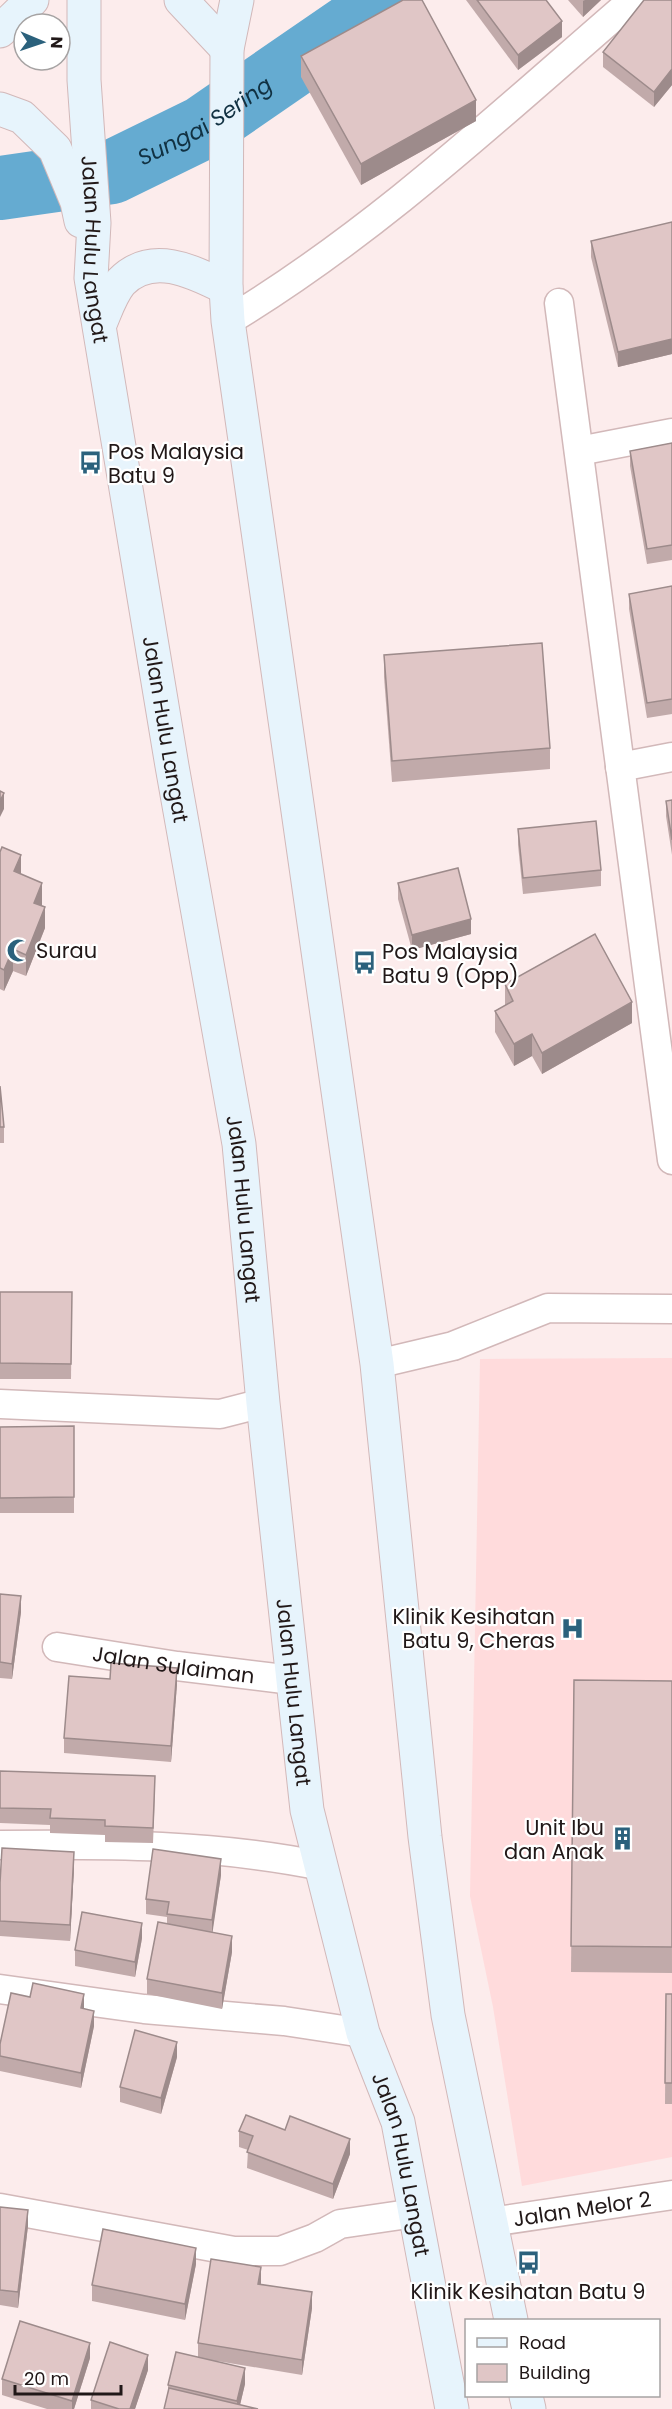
<svg xmlns="http://www.w3.org/2000/svg" width="672" height="2409" font-family="Poppins,sans-serif">
<style>
.built{fill:#ffdbdc}
.lines{fill:none;stroke-linecap:round;stroke-linejoin:round}
.river{stroke:#65abd1;stroke-width:64}
.minor-casing{stroke:#d2b8b9;stroke-width:31}
.secondary-casing{stroke:#d2b8b9;stroke-width:35}
.minor{stroke:#fff;stroke-width:28}
.secondary{stroke:#e7f4fc;stroke-width:33}
.wall{fill:#c1aaaa}
.shaded-wall{fill:#9d8b8b}
.building{fill:#e0c6c6;stroke:#9d8b8b;stroke-width:1.5}
.labels{text-anchor:middle;dominant-baseline:central;stroke-width:4.5;stroke-linejoin:round;paint-order:stroke}
.street-label{font-size:21px;fill:#211818;stroke:#fff}
.poi-label{font-size:21px;fill:#211818;stroke:#fff;text-anchor:start}
.water-label{font-size:22px;font-style:italic;fill:#113142;stroke:#fff}
</style>
<rect width="100%" height="100%" fill="#fcecec"/>
<polygon class="built" points="672,1358 672,2157 522,2186 493,2007 470,1896 480,1359"/>
<g class="lines">
<path class="river" id="s1" d="M0,188L112,172L202,128L388,0"/>
<defs>
<g id="minor">
<polyline points="559,303 672,1160"/>
<path d="M228,321C376,232 503,112 633,0"/>
<polyline points="579,451 672,433"/>
<polyline points="620,767 672,757"/>
<polyline points="377,1364 453,1346 548,1308 672,1309"/>
<polyline points="0,1404 220,1414 263,1403"/>
<path id="s2" d="M57,1647L177,1666L292,1680"/>
<path d="M0,1845C108,1844 216,1844 322,1866"/>
<polyline points="0,1989 144,2009 284,2021 363,2033"/>
<polyline points="0,2208 234,2251 280,2251 315,2238 340,2224 415,2213"/>
<path id="s3" d="M491,2222L672,2195"/>
</g>
<g id="secondary">
<path id="s4" d="M84,0V80L94,223L91,278L172,766L239,1144L263,1403L307,1810L363,2033L398,2122L452,2409"/>
<polyline points="181,0 227,49"/>
<polyline points="237,0 227,49 226,288 228,321 377,1364 425,1837 448,2015 511,2320"/>
<polyline points="0,31 32,0"/>
<polyline points="0,109 22,117 55,149 77,202 81,221"/>
<path d="M100,324C106,310 111,294 121,282C152,250 194,272 226,288"/>
<polyline points="526,2396 529,2409"/>
</g>
</defs>
<use href="#minor" class="minor-casing"/>
<use href="#secondary" class="secondary-casing"/>
<use href="#minor" class="minor"/>
<use href="#secondary" class="secondary"/>
</g>
<g class="wall">
<polygon points="466,0 546,0 562,37 518,70"/>
<polygon points="568,0 601,0 583,17"/>
<polygon points="672,0 672,85 654,107 603,67 603,52"/>
<polygon points="301,56 476,121 361,185 301,77"/>
<polygon points="672,222 672,354 618,367 591,257 591,241"/>
<polygon points="672,443 672,560 647,564 630,466 630,451"/>
<polygon points="672,586 672,714 647,718 629,609 629,594"/>
<polygon points="384,655 550,748 550,769 392,782 384,677"/>
<polygon points="672,800 672,855 666,816 666,801"/>
<polygon points="518,829 601,870 601,886 523,894 518,845"/>
<polygon points="0,852 21,874 42,905 45,928 26,976 13,971 4,991 0,989"/>
<polygon points="398,883 471,934 412,950 398,899"/>
<polygon points="505,984 632,1023 542,1074 532,1056 514,1066 495,1032 495,1011 505,1005"/>
<polygon points="0,1086 4,1127 4,1143 0,1143"/>
<polygon points="0,1292 72,1292 71,1379 0,1379"/>
<polygon points="74,1426 74,1513 0,1513 0,1427"/>
<polygon points="0,1594 21,1612 12,1679 0,1678"/>
<polygon points="574,1680 672,1681 672,1973 571,1972"/>
<polygon points="177,1684 171,1762 64,1753 64,1738"/>
<polygon points="0,1771 155,1792 153,1843 105,1842 105,1835 50,1833 50,1825 0,1823"/>
<polygon points="74,1868 70,1941 0,1936 0,1883"/>
<polygon points="221,1875 212,1932 232,1952 222,2009 147,1994 147,1979 167,1923 167,1917 146,1914 146,1899"/>
<polygon points="142,1938 135,1977 75,1966 75,1950"/>
<polygon points="666,1994 672,1994 672,2104 665,2104"/>
<polygon points="84,2008 94,2026 81,2088 0,2071 0,2030 0,2042"/>
<polygon points="177,2057 161,2114 120,2102 120,2087"/>
<polygon points="285,2130 350,2154 333,2199 247,2168 248,2150 239,2147 239,2131"/>
<polygon points="0,2207 28,2226 18,2308 0,2305"/>
<polygon points="196,2264 185,2320 92,2301 92,2285"/>
<polygon points="261,2283 261,2284 312,2308 302,2375 217,2361 245,2384 240,2405 168,2395 168,2385 198,2357 198,2343"/>
<polygon points="90,2358 74,2409 47,2409 2,2395 2,2379"/>
<polygon points="148,2370 135,2409 91,2409 91,2400"/>
</g>
<g class="shaded-wall">
<polygon points="585,0 601,0 583,17 583,1"/>
<polygon points="562,21 562,37 518,70 518,55"/>
<polygon points="672,69 672,85 654,107 654,92"/>
<polygon points="476,100 476,121 361,185 361,164"/>
<polygon points="672,339 672,354 618,367 618,352"/>
<polygon points="4,793 4,809 0,817 0,801"/>
<polygon points="21,855 21,876 14,871"/>
<polygon points="42,883 42,905 34,924 34,903"/>
<polygon points="45,907 45,928 26,976 26,955"/>
<polygon points="471,919 471,934 412,950 412,935"/>
<polygon points="13,949 13,971 4,991 4,970"/>
<polygon points="632,1002 632,1023 542,1074 542,1053"/>
<polygon points="532,1034 532,1056 514,1066 514,1044"/>
<polygon points="21,1596 21,1612 12,1679 12,1664"/>
<polygon points="177,1668 177,1684 171,1762 171,1746"/>
<polygon points="74,1852 74,1868 70,1941 70,1925"/>
<polygon points="221,1859 221,1875 212,1936 212,1920"/>
<polygon points="142,1923 142,1938 135,1977 135,1962"/>
<polygon points="232,1936 232,1952 222,2009 222,1993"/>
<polygon points="84,1994 84,2009 81,2008"/>
<polygon points="94,2011 94,2026 81,2088 81,2073"/>
<polygon points="177,2042 177,2057 161,2114 161,2098"/>
<polygon points="350,2139 350,2154 333,2199 333,2184"/>
<polygon points="28,2210 28,2226 18,2308 18,2292"/>
<polygon points="196,2248 196,2264 185,2320 185,2304"/>
<polygon points="261,2267 261,2283 258,2300 258,2284"/>
<polygon points="312,2292 312,2308 302,2375 302,2360"/>
<polygon points="90,2343 90,2358 74,2409 72,2409 72,2401"/>
<polygon points="148,2355 148,2370 135,2409 130,2409"/>
<polygon points="245,2368 245,2384 239,2409 237,2409 237,2401"/>
</g>
<g class="building">
<polygon points="403,0 422,0 476,100 361,164 301,56"/>
<polygon points="477,0 546,0 562,21 518,55"/>
<polygon points="644,0 672,0 672,69 654,92 603,52"/>
<polygon points="672,222 672,339 618,352 591,241"/>
<polygon points="672,443 672,545 647,549 630,451"/>
<polygon points="672,586 672,699 647,703 629,594"/>
<polygon points="542,643 550,748 392,761 384,655"/>
<polygon points="0,791 4,793 0,801"/>
<polygon points="672,800 672,840 666,801"/>
<polygon points="596,821 601,870 523,878 518,829"/>
<polygon points="2,847 21,855 14,871 42,883 34,903 45,907 26,955 13,949 4,970 0,968 0,852"/>
<polygon points="458,868 471,919 412,935 398,883"/>
<polygon points="595,934 632,1002 542,1053 532,1034 514,1044 495,1011 513,1001 505,984"/>
<polygon points="0,1086 4,1127 0,1127"/>
<polygon points="0,1292 72,1292 71,1364 0,1363"/>
<polygon points="74,1426 74,1497 0,1498 0,1427"/>
<polygon points="0,1594 21,1596 12,1664 0,1662"/>
<polygon points="111,1663 177,1668 171,1746 64,1738 69,1676 110,1679"/>
<polygon points="574,1680 672,1681 672,1947 571,1946"/>
<polygon points="0,1771 155,1776 153,1828 105,1826 105,1820 50,1818 51,1809 0,1808"/>
<polygon points="2,1848 74,1852 70,1925 0,1921 0,1883"/>
<polygon points="153,1849 221,1859 212,1920 167,1914 169,1902 146,1899"/>
<polygon points="82,1912 142,1923 135,1962 75,1950"/>
<polygon points="158,1922 232,1936 222,1993 147,1979"/>
<polygon points="33,1983 84,1994 81,2008 94,2011 81,2073 0,2056 0,2044 11,1993 30,1997"/>
<polygon points="666,1994 672,1994 672,2083 665,2083"/>
<polygon points="135,2030 177,2042 161,2098 120,2087"/>
<polygon points="246,2115 285,2130 290,2116 350,2139 333,2184 247,2152 253,2136 239,2131"/>
<polygon points="0,2207 28,2210 18,2292 0,2290"/>
<polygon points="103,2229 196,2248 185,2304 92,2285"/>
<polygon points="211,2259 261,2267 258,2284 312,2292 302,2360 198,2343"/>
<polygon points="20,2321 90,2343 72,2401 2,2379"/>
<polygon points="110,2342 148,2355 130,2409 119,2409 91,2400"/>
<polygon points="176,2352 245,2368 237,2401 168,2385"/>
<polygon points="169,2388 258,2409 164,2409"/>
</g>
<defs>
<symbol id="bus-bare" viewBox="-9 -9 18 18"><path d="M-5-6H5V4H4V6H2V4H-2V6H-4V4H-5ZM-3.5-4V0h7V-4ZM-3.5 1.2v1.5H-2V1.2ZM2 1.2v1.5H3.5V1.2Z" fill="#2b617c" stroke="#fff" stroke-width="2.5" paint-order="stroke"/></symbol>
<symbol id="mosque-bare" viewBox="-9 -9 18 18"><path d="M3.5-4.9A6 6 0 1 0 3.5 4.9A5 5 0 1 1 3.5-4.9Z" fill="#2b617c" stroke="#fff" stroke-width="2.5" paint-order="stroke"/></symbol>
<symbol id="hospital-bare" viewBox="-9 -9 18 18"><path d="M-5-5h3v3.5h4V-5h3V5h-3V1.5h-4V5h-3Z" fill="#2b617c" stroke="#fff" stroke-width="2.5" paint-order="stroke"/></symbol>
<symbol id="building-bare" viewBox="-9 -9 18 18"><path d="M-4-6H4V6H1V3H-1V6H-4ZM-2.5-4.3h1.7v1.8h-1.7ZM.8-4.3h1.7v1.8H.8ZM-2.5-1h1.7V.8h-1.7ZM.8-1h1.7V.8H.8Z" fill="#2b617c" stroke="#fff" stroke-width="2.5" paint-order="stroke"/></symbol>
</defs>
<g fill-rule="evenodd">
<use href="#bus-bare" x="74" y="446" width="33" height="33"/>
<use href="#mosque-bare" x="2" y="934" width="33" height="33"/>
<use href="#bus-bare" x="348" y="946" width="33" height="33"/>
<use href="#hospital-bare" x="556" y="1612" width="33" height="33"/>
<use href="#building-bare" x="606" y="1822" width="33" height="33"/>
<use href="#bus-bare" x="512" y="2246" width="33" height="33"/>
</g>
<g class="labels">
<g class="street-label">
<text stroke="none"><textPath href="#s4" startOffset="250">Jalan Hulu Langat</textPath></text>
<text stroke="none"><textPath href="#s4" startOffset="736">Jalan Hulu Langat</textPath></text>
<text stroke="none"><textPath href="#s4" startOffset="1222">Jalan Hulu Langat</textPath></text>
<text stroke="none"><textPath href="#s2" startOffset="118">Jalan Sulaiman</textPath></text>
<text stroke="none"><textPath href="#s4" startOffset="1708">Jalan Hulu Langat</textPath></text>
<text stroke="none"><textPath href="#s4" startOffset="2194">Jalan Hulu Langat</textPath></text>
<text stroke="none"><textPath href="#s3" startOffset="92">Jalan Melor 2</textPath></text>
</g>
<g class="poi-label">
<text x="108" y="451">Pos Malaysia<tspan x="108" dy="24">Batu 9</tspan></text>
<text x="36" y="950">Surau</text>
<text x="382" y="951">Pos Malaysia<tspan x="382" dy="24">Batu 9 (Opp)</tspan></text>
<text x="555" y="1616" text-anchor="end">Klinik Kesihatan<tspan x="555" dy="24">Batu 9, Cheras</tspan></text>
<text x="604" y="1827" text-anchor="end">Unit Ibu<tspan x="604" dy="24">dan Anak</tspan></text>
<text x="528" y="2291" text-anchor="middle">Klinik Kesihatan Batu 9</text>
</g>
<g class="water-label">
<text stroke="none"><textPath href="#s1" startOffset="219">Sungai Sering</textPath></text>
</g>
</g>
<rect x="465" y="2319" width="195" height="78" fill="#ffffff" stroke="#a6a3a3" stroke-width="1.5"/>
<rect x="477" y="2338" width="30" height="9" fill="#e7f4fc" stroke="#a6a3a3" stroke-width="1.5"/>
<text x="519" y="2349" font-size="18" fill="#211818">Road</text>
<rect x="477" y="2364" width="30" height="18" fill="#e0c6c6" stroke="#a6a3a3" stroke-width="1.5"/>
<text x="519" y="2379" font-size="18" fill="#211818">Building</text>
<g transform="translate(42 42) rotate(92)"><circle r="28" fill="#ffffff" stroke="#a6a3a3" stroke-width="1.5"/>
<path d="M0-4.5L10 22L0 15L-10 22Z" fill="#2b617c"/>
<text y="-9" font-size="16" font-weight="bold" text-anchor="middle" fill="#211818">N</text>
</g>
<path d="M15 2385v9h106v-9" fill="none" stroke="#211818" stroke-width="3"/>
<text x="24" y="2385" font-size="18" fill="#211818" stroke="#ffffff" stroke-width="4.5" paint-order="stroke">20 m</text>
</svg>
